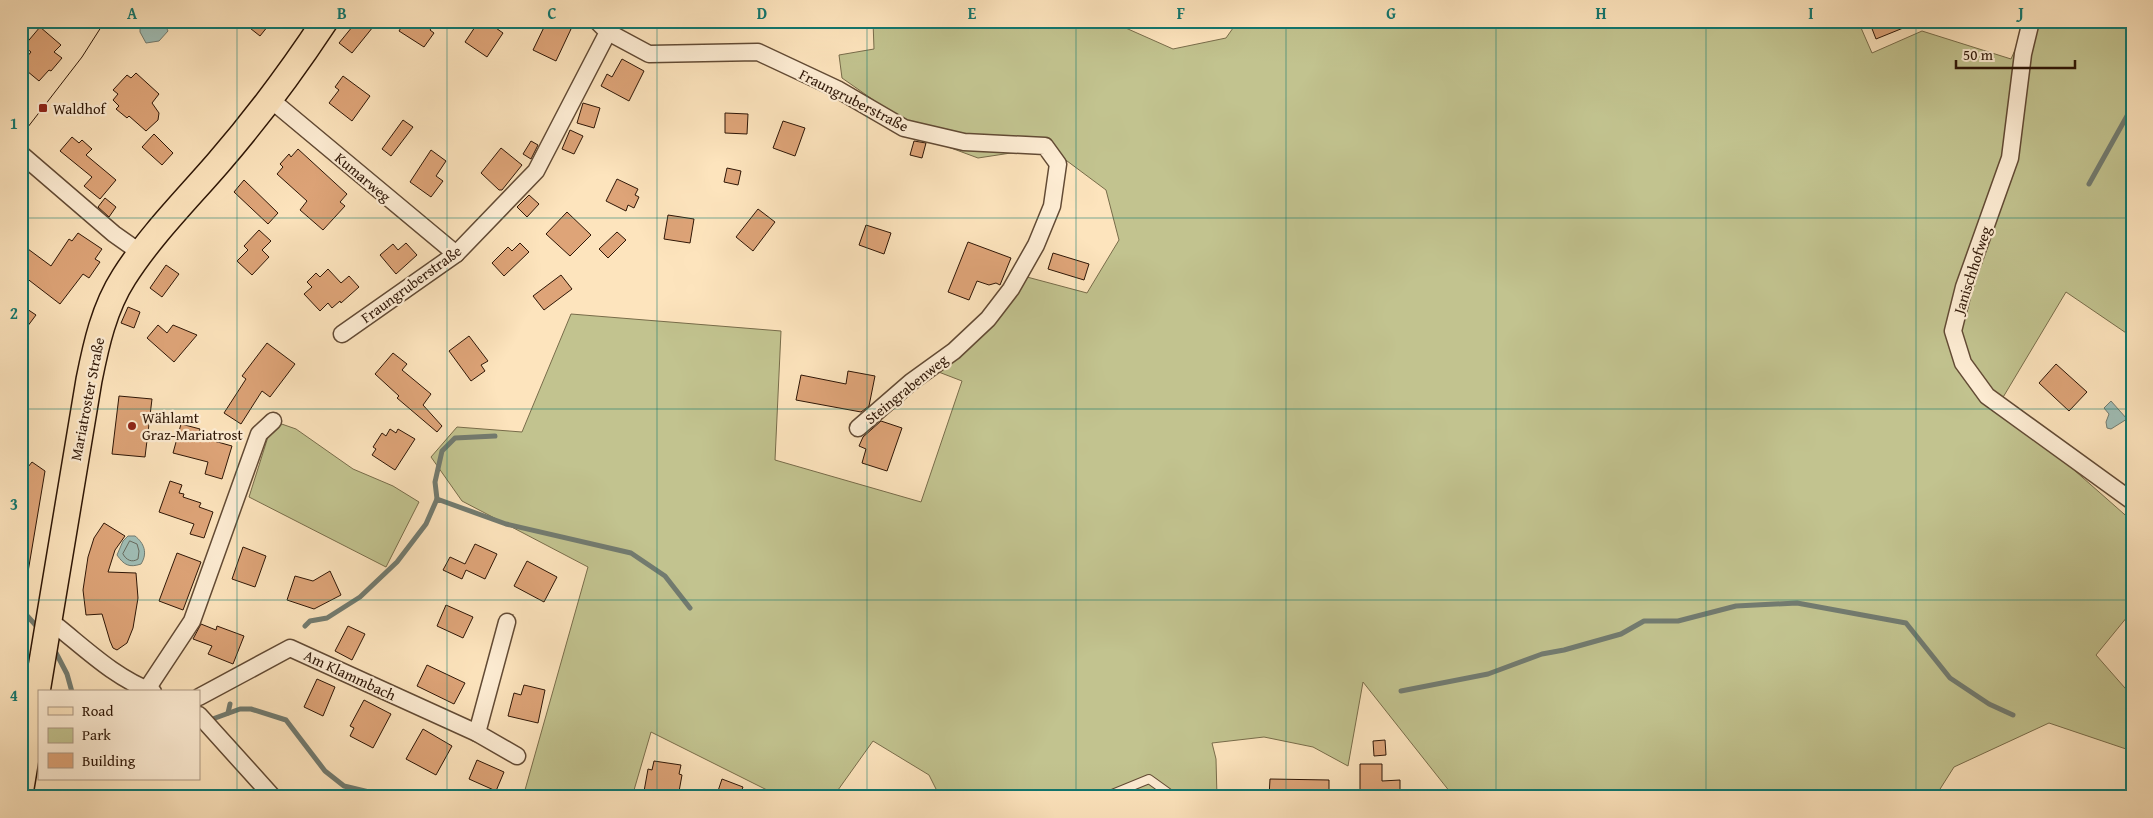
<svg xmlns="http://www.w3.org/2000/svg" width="2153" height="818" font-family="'Gentium Book Plus',serif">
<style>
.green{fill:#c2c38f;stroke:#786c4a}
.water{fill:#a0beb6;stroke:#727b70}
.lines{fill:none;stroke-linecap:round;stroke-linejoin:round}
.shore{stroke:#676a5e;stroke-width:1}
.stream{stroke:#727b70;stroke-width:5}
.building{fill:#dea478;stroke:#2e1606}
.service-casing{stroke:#624a34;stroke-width:10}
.minor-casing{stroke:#624a34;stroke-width:19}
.primary-casing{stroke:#2e1606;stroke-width:28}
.service{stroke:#feedd4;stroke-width:8}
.minor{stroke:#feedd4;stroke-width:16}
.primary{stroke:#fde4bd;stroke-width:25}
.tram{stroke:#2e1606;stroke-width:1}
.grid{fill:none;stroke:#0f766e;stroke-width:1;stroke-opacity:0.55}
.poi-dot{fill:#8f2418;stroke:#feedd4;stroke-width:2}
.labels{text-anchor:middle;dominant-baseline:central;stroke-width:4.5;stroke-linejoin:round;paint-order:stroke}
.street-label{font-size:15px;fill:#2e1606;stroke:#feedd4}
.poi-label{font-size:15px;fill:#2e1606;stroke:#feedd4;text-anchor:start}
.neatline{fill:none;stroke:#0f766e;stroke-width:2}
.grid-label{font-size:16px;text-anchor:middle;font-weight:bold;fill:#0f766e}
</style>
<rect width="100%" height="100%" fill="#fde4bd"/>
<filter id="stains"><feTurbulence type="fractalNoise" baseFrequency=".004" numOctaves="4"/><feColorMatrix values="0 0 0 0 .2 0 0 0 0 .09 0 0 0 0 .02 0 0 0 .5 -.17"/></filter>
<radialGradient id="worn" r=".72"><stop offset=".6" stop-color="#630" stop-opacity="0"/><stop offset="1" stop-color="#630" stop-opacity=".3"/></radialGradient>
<g class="green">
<polygon points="873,21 1110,21 1173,49 1226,38 1238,21 1695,21 1707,24 1718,21 1858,21 1872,53 1922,31 2011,59 2028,21 2132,21 2132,337 2066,292 1999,404 2132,521 2132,611 2096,655 2132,696 2132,751 2049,723 1954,767 1935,797 1454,797 1363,682 1348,766 1313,747 1264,737 1212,743 1216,759 1217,797 940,797 929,775 873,741 833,797 781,797 651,732 632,797 523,797 588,567 462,501 431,457 457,427 522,432 571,314 781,331 775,460 921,502 962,381 936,371 1027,277 1087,293 1119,240 1106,190 1055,152 1024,151 978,158 932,141 842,78 839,55 874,49"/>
<polygon points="273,421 296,429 353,469 393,486 419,502 386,567 249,497"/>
</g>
<g class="water">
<polygon points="148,21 163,21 168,31 159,41 146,43 140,32 140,26"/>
<polygon points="2111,401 2127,419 2111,429 2107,428 2106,422 2109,414 2104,408"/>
<path d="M128,536H135C144,543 148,553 141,564C129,568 124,565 117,555L123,541Z"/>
</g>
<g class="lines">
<path class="shore" d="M130,541L137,544L139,551L138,559C132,563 126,560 123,554Z"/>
<g class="stream">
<polyline points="2089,184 2132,107"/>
<polyline points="437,499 435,482 442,451 455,438 495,436"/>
<polyline points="21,609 40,630"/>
<polyline points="305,626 310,621 327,618 360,597 397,562 426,524 437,499 506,524 631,553 665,576 690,608"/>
<polyline points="54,649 67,674 72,692"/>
<polyline points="1401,691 1488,674 1542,654 1564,650 1621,634 1644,621 1678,621 1736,606 1797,603 1906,623 1950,678 1989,704 2013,715"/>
<polyline points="228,713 230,704"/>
<polyline points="207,721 240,709 251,709 286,720 325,771 344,786 369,792 374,797"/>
</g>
</g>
<g class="building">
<polygon points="241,21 272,21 260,36"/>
<polygon points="357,21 366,21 373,27 352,53 339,43"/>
<polygon points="405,21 436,21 430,30 434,33 424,47 399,31"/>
<polygon points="479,21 486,21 503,33 487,57 465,42"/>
<polygon points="547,21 555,21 571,29 556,61 533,50"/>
<polygon points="1869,21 1918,21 1918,22 1876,39"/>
<polygon points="40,27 61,45 54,52 62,58 51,71 49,70 39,81 21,66 21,64 31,52 24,46"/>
<polygon points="622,59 644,71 629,101 601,86 607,74 612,77"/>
<polygon points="136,73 159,94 152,103 159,113 158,120 146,131 129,116 127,118 116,109 119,106 113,100 118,94 113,90 127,75 131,78"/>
<polygon points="343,76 370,96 352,121 329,103 339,90 335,87"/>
<polygon points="583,103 600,108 594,128 577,123"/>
<polygon points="725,113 748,114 747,134 725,133"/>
<polygon points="403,120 413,127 391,156 382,149"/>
<polygon points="783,121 805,128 795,156 773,148"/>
<polygon points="570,130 583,136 574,154 562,149"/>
<polygon points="154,134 173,153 162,165 142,147"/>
<polygon points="72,137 79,143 82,140 92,149 86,155 116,180 100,199 84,186 92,177 60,151"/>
<polygon points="531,141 538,145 531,159 523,154"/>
<polygon points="914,141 926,143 922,158 910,155"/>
<polygon points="501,148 522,165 502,190 499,190 481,173"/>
<polygon points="298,149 347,194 340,202 345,206 323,230 300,210 307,201 277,174 283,167 280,164 289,154 291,157"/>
<polygon points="431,150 446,161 436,176 443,181 431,197 410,182"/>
<polygon points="727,168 741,171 738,185 724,182"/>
<polygon points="617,179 638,189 635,195 639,197 634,208 628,205 626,211 606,201"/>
<polygon points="244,180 278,213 268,224 234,192"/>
<polygon points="529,195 539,204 527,217 517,207"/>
<polygon points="105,198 116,207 109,217 98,207"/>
<polygon points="758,209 775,222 753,251 736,237"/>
<polygon points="567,212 591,235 570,256 546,234"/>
<polygon points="668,215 694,219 690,243 664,239"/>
<polygon points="866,225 891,233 884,254 859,245"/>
<polygon points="259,230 271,241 262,250 269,257 252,275 237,261 248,250 244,246"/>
<polygon points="617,232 626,240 608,258 599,249"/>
<polygon points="78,233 102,249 95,259 100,262 89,278 83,274 60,304 21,274 21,257 28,249 51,266 69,239 72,241"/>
<polygon points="968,242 1011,258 1000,285 996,283 989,285 977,281 969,300 948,292"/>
<polygon points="406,243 417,255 396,274 380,255 393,244 398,250"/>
<polygon points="520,243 529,252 504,276 492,263 508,247 512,251"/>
<polygon points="1053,253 1089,264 1084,280 1048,269"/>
<polygon points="166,265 179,274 162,297 150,288"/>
<polygon points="328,269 341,283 349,276 359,287 341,303 340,301 332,308 328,303 320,311 304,294 312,287 307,282 316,273 320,277"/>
<polygon points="561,275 572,289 544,310 533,296"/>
<polygon points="21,305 36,315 21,335"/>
<polygon points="128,307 140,312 134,328 121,323"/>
<polygon points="158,325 167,333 173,325 197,335 174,362 147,338"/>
<polygon points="469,336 488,361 481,365 485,371 471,381 449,351"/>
<polygon points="267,343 295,364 270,397 262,391 241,424 224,413 246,379 242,376"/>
<polygon points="393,353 407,364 402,370 431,394 423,405 442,426 437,432 397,398 399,396 375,374"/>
<polygon points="2056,364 2087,392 2069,411 2039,383"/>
<polygon points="848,371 875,376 869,406 861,412 796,400 801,375 846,384"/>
<polygon points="119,396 152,399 145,457 112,454"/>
<polygon points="881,421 902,428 887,471 862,463 866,449 859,446 863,437"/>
<polygon points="181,424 200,429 199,433 215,438 214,441 232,446 222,479 205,474 208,462 173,453"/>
<polygon points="390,429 396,433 398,429 415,439 395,470 372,455 376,449 373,447 382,433 386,436"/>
<polygon points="21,462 28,467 32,462 45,471 28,572 21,571"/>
<polygon points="170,481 182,485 179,493 184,494 183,497 201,503 199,507 213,512 204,538 190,534 194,524 159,512"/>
<polygon points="104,523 125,536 115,550 108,572 136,573 138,598 133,628 127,643 117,650 113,648 110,641 102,614 86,615 83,590 88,557 94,538"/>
<polygon points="475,544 497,554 485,579 466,570 462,579 443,570 450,557 465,564"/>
<polygon points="243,547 266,556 255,587 232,579"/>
<polygon points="177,553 201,562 183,610 159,601"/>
<polygon points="527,561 557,577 544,602 514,586"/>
<polygon points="330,571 341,595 314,609 287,600 295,576 313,581"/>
<polygon points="446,605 473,617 463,638 437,626"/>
<polygon points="201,624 216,630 217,626 244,636 233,664 208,654 212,646 193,639"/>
<polygon points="348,626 365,634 352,660 335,651"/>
<polygon points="427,665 465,683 454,704 417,686"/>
<polygon points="317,679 335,687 323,716 304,707"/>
<polygon points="524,685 545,690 538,723 508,716 514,693 521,695"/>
<polygon points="364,700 391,714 373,748 350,736 354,728 350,726"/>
<polygon points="423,729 452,746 436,775 406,759"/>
<polygon points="1385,740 1386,755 1374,756 1373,741"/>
<polygon points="477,760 504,772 496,791 469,779"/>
<polygon points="654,761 681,765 679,774 682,775 678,797 643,797 648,769 652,770"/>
<polygon points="1360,764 1382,764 1382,781 1400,780 1400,797 1360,797"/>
<polygon points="722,779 743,787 739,797 716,797"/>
<polygon points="1270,779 1329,780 1329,797 1269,797"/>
</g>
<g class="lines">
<defs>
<polyline id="service" points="1105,797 1149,779 1174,797"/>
<g id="minor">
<polyline points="2031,21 2023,54 2010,158 1964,287 1953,331 1963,363 1987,396 2132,501"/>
<polyline points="608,32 649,54 758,52 837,89 904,128 964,142 1045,146 1058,164 1052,206 1036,245 1011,289 988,319 954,351 911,382 858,428"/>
<polyline points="270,99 456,254"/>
<polyline points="21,154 114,234 141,253"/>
<polyline points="342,334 456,254 536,171 608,32 597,21"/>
<path d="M49,626L58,627C89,652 116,678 153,692"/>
<polyline points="147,689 192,621 259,434 273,421"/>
<polyline points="199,697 290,648 477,733 517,756"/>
<polyline points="199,715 273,797"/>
<polyline points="477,733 507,622"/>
</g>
<path id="primary" d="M21,788L89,380C96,345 104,308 124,277C150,236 186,200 218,163C257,118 292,71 325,21"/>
</defs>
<use href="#service" class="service-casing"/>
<use href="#minor" class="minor-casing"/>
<use href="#primary" class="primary-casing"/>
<use href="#service" class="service"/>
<use href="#minor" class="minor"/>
<use href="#primary" class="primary"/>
<polyline class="tram" points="21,136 82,57 105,21"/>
</g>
<path class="grid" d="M237,21V797M447,21V797M657,21V797M867,21V797M1076,21V797M1286,21V797M1496,21V797M1706,21V797M1916,21V797M21,218H2132M21,409H2132M21,600H2132"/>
<g class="poi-dot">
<rect x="38" y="103" width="10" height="10" rx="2.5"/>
<circle cx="132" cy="426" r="5"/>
</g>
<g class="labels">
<g class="street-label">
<text transform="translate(854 100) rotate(27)">Fraungruberstraße</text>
<text transform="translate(363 177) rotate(40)">Kumarweg</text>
<text transform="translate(1972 270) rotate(-72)">Janischhofweg</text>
<text transform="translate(411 284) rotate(-36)">Fraungruberstraße</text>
<text transform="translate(906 389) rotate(-39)">Steingrabenweg</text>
<text transform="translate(87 399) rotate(-79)">Mariatroster Straße</text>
<text transform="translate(350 675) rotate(25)">Am Klammbach</text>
</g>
<g class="poi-label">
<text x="53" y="108">Waldhof</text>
<text x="142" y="417">Wählamt<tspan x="142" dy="17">Graz-Mariatrost</tspan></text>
</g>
</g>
<rect width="2153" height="818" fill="none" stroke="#fde4bd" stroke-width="55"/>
<rect x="38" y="690" width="162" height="90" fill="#feedd4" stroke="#ab9782"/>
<rect x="48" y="707" width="25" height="8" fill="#fde4bd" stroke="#ab9782"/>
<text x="82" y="716" font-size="15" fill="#2e1606">Road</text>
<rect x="48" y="728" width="25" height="15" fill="#c2c38f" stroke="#ab9782"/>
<text x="82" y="740" font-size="15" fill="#2e1606">Park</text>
<rect x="48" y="753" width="25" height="15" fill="#dea478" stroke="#ab9782"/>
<text x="82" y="766" font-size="15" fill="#2e1606">Building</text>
<path d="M1956 60v8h119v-8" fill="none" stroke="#2e1606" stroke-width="2.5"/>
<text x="1963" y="60" font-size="15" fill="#2e1606" stroke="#feedd4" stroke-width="4" paint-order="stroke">50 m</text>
<rect x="28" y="28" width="2098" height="762" class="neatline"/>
<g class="grid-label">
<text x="132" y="19">A</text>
<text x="342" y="19">B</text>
<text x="552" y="19">C</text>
<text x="762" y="19">D</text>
<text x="972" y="19">E</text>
<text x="1181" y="19">F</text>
<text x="1391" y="19">G</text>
<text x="1601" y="19">H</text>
<text x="1811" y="19">I</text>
<text x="2021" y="19">J</text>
<text x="14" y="129">1</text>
<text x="14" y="319">2</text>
<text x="14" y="510">3</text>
<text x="14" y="701">4</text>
</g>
<rect width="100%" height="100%" filter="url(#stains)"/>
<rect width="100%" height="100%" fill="url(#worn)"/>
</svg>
